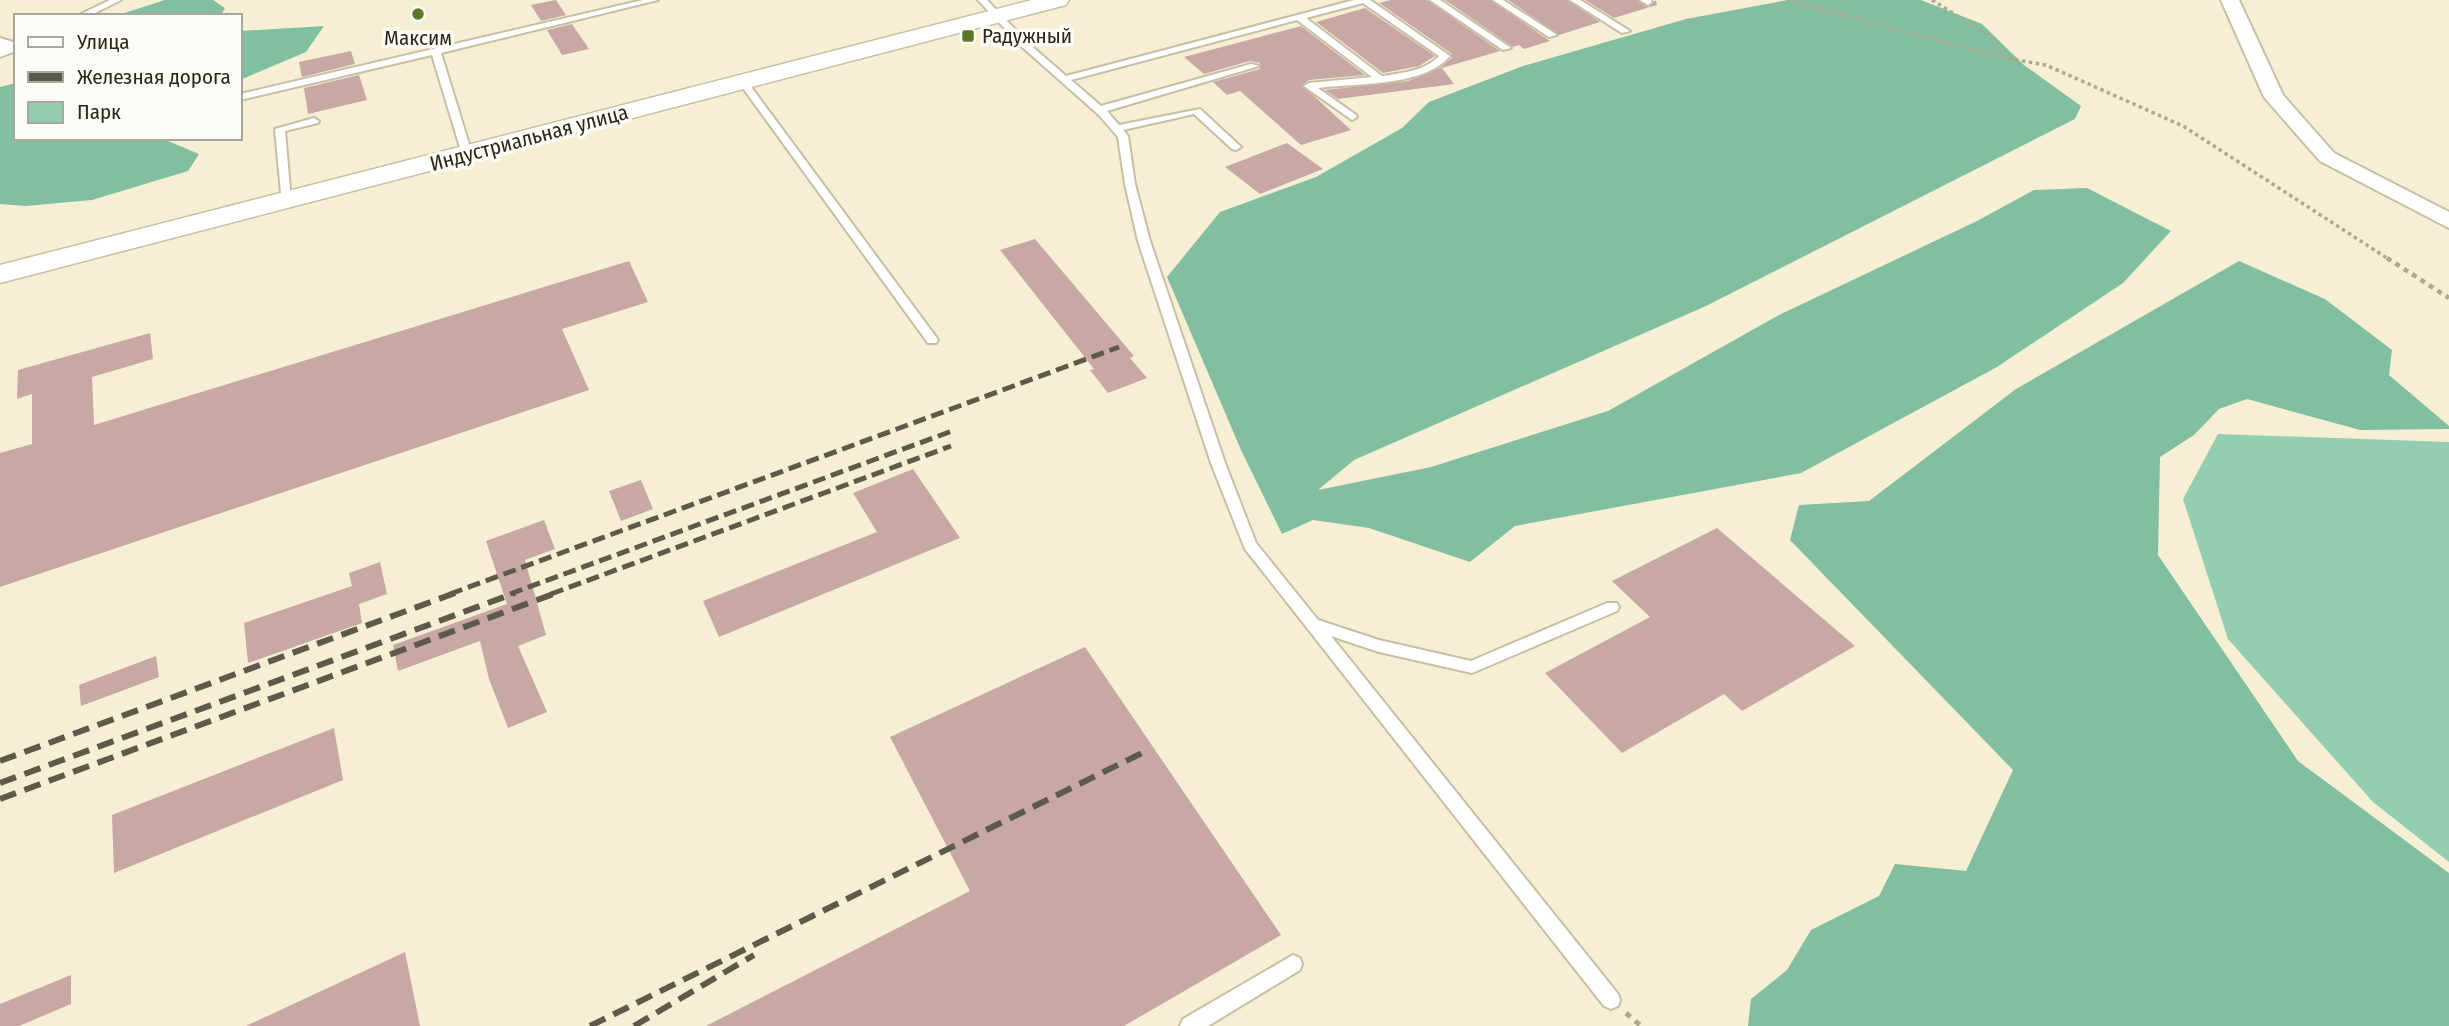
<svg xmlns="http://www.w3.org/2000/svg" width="2449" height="1026" font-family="'Fira Sans Condensed',sans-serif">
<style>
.green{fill:#93ceb0}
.forest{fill:#81bfa0}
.building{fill:#c7a8a5}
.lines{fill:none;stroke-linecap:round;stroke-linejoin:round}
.service-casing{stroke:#c7bfa5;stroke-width:4}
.minor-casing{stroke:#c7bfa5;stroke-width:4}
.tertiary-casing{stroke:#c7bfa5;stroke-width:3}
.path-far2{stroke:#aea792;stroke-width:3.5;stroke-dasharray:3.5 3.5;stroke-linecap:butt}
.path-far1{stroke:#aea792;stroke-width:4.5;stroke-dasharray:5 5;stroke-linecap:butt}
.path{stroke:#aea792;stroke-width:5;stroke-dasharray:6 6;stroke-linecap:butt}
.service{fill:#fff;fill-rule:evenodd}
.minor{fill:#fff;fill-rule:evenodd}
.tertiary{fill:#fff;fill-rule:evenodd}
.rail-far1{stroke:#5e5a4b;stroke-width:5;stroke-dasharray:13 6;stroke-linecap:butt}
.rail{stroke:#5e5a4b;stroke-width:6;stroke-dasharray:17 9;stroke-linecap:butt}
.poi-dot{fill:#5d772a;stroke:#fefcf7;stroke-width:2.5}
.labels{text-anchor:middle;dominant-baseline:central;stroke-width:7;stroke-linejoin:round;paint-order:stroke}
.far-poi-label{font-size:21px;fill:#29261c;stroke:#fefcf7;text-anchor:start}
.far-street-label{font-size:21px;fill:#29261c;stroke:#fefcf7}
</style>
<rect width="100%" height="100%" fill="#f7efd4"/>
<polygon class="green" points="2218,434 2449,442 2449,862 2373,802 2228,639 2183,499"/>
<g class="forest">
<polygon points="165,0 213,0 225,8 220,16 115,16"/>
<polygon points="1788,0 1921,0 1982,24 2024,65 2081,106 2075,119 1706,306 1354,460 1318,490 1431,467 1608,411 1779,315 1977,221 2034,190 2087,188 2171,231 2123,283 1997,367 1801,473 1515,526 1470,562 1369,528 1313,520 1282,534 1241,450 1167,277 1220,212 1316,177 1402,128 1429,102 1523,66 1686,19"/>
<polygon points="324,26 306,52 240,80 240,31"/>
<polygon points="16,83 16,138 161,138 199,154 188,171 92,200 26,206 0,204 0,87"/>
<polygon points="2239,261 2325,299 2392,350 2389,375 2449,426 2449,429 2360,430 2247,399 2219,409 2194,435 2160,457 2158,555 2298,761 2449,873 2449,1026 1748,1026 1751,999 1787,970 1811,930 1879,896 1895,864 1966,871 2013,770 1790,540 1799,505 1869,501 2016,389"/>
</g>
<g class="building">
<polygon points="556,0 566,15 541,21 531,5"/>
<polygon points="1391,0 1427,0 1500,51 1442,68 1454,84 1338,99 1325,90 1408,81 1440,68 1452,58 1452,54 1379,3"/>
<polygon points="1445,0 1491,0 1550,41 1524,49 1519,45 1513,47"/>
<polygon points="1508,0 1568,0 1600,22 1559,35"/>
<polygon points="1585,0 1638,0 1648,8 1656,0 1657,5 1614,18"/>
<polygon points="1365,8 1435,56 1419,66 1383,73 1316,22"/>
<polygon points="572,24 589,49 562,55 547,30"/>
<polygon points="1301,26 1365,75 1309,80 1302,85 1351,130 1301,145 1240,91 1227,95 1213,82 1260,69 1260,63 1250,61 1204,74 1184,57"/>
<polygon points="351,51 355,64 302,77 299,62"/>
<polygon points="359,75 367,100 308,114 304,88"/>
<polygon points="1287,143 1323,169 1260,194 1225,167"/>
<polygon points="1035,239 1134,356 1130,358 1147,378 1108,393 1090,370 1094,369 1000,250"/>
<polygon points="629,261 648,302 562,329 589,390 0,587 0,453 32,444 32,394 17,399 18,370 150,333 153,359 92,377 94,425"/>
<polygon points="913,469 960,538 719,637 703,601 877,532 853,493"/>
<polygon points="641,480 653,509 621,521 609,491"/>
<polygon points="544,520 555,549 525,560 546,635 518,646 547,712 508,728 489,679 480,641 398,671 393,645 507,604 486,541"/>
<polygon points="1717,528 1855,646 1742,711 1724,694 1622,753 1545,673 1650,617 1612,581"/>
<polygon points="380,562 387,594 359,604 362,623 248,663 244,623 352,586 349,573"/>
<polygon points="1085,647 1281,935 1124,1026 706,1026 970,891 890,737"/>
<polygon points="156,656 159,677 81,706 79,685"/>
<polygon points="334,728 343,780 114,873 112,815"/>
<polygon points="405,952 420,1026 246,1026"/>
<polygon points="71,975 71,1004 19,1026 0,1026 0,1004"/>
</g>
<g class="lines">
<defs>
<g id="service">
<polygon points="110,0 121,0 89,16 77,16"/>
<polygon points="643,0 658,0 441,53 472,154 467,157 462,154 432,55 240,100 240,94"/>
<path d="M978,0H987L1027,42L1066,76L1354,0H1370L1450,56C1424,87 1356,83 1318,88L1356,115L1357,117L1352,120L1304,86L1309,83L1372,77L1297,20L1071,80L1101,106L1251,64L1259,66L1107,111L1119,125L1200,109L1241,147L1236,150L1232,149L1194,114L1123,130L1128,136L1135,184L1150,241L1225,463L1256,543L1318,620L1379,640L1471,661L1607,603H1617L1619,607L1617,611L1472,673L1379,652L1331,636L1618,994L1620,1000L1618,1006L1611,1009L1604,1006L1245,549L1211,463L1138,241L1125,184L1118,137L1099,115L1021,46ZM1363,3L1439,56C1425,71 1402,73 1382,76L1306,18Z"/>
<polygon points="1430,0 1440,0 1511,48 1503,50"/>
<polygon points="1493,0 1503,0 1557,35 1549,37"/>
<polygon points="1570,0 1580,0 1630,31 1622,33"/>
<polygon points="1640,0 1651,0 1652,2 1648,5"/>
<polygon points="740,80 746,80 936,337 938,340 936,343 928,343 740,84"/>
<polygon points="314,118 319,121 318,123 285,131 291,201 290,203 282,203 275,129"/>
<polygon points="1293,955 1300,958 1302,964 1300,970 1208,1026 1180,1026 1183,1019"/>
</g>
<g id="minor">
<polygon points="2221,0 2239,0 2283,95 2334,153 2449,212 2449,228 2320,161 2264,97"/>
<polygon points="0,38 16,43 16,51 0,57"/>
</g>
<polygon id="tertiary" points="1032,0 1069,0 1066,5 0,283 0,265"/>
</defs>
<use href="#service" class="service-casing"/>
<use href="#minor" class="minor-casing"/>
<use href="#tertiary" class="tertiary-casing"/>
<g class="path-far2">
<polyline points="1786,0 2004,58"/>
<polyline points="1932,0 1991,37 2005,58 2046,65 2183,126 2390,260"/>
</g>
<polyline class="path-far1" points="2387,258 2449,298"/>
<polyline class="path" points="1626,1013 1641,1026"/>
<use href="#service" class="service"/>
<use href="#minor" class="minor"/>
<use href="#tertiary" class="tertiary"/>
<g class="rail-far1">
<polyline points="450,594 1119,347"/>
<polyline points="510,594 952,431"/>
<polyline points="551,594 951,446"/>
</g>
<g class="rail">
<polyline points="0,761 455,593"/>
<polyline points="0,783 515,593"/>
<polyline points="0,799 556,593"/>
<polyline points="590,1026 1142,753"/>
<polyline points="634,1026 754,955"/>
</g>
</g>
<g class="poi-dot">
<circle cx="418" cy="14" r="7"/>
<rect x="961" y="29" width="14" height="14" rx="3.5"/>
</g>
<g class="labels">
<g class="far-poi-label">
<text x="982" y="36">Радужный</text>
<text x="418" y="38" text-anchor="middle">Максим</text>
</g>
<g class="far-street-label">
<text transform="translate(529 138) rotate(-15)">Индустриальная улица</text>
</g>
</g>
<rect x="14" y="14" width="228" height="126" fill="#fefcf7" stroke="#a9a69f" stroke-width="2"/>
<rect x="28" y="37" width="35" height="10" fill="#ffffff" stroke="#a9a69f" stroke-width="2"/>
<text x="77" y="49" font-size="21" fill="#29261c">Улица</text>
<rect x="28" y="72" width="35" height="10" fill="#5e5a4b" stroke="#a9a69f" stroke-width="2"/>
<text x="77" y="84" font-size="21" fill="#29261c">Железная дорога</text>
<rect x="28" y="102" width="35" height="21" fill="#93ceb0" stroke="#a9a69f" stroke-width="2"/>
<text x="77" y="119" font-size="21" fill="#29261c">Парк</text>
</svg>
